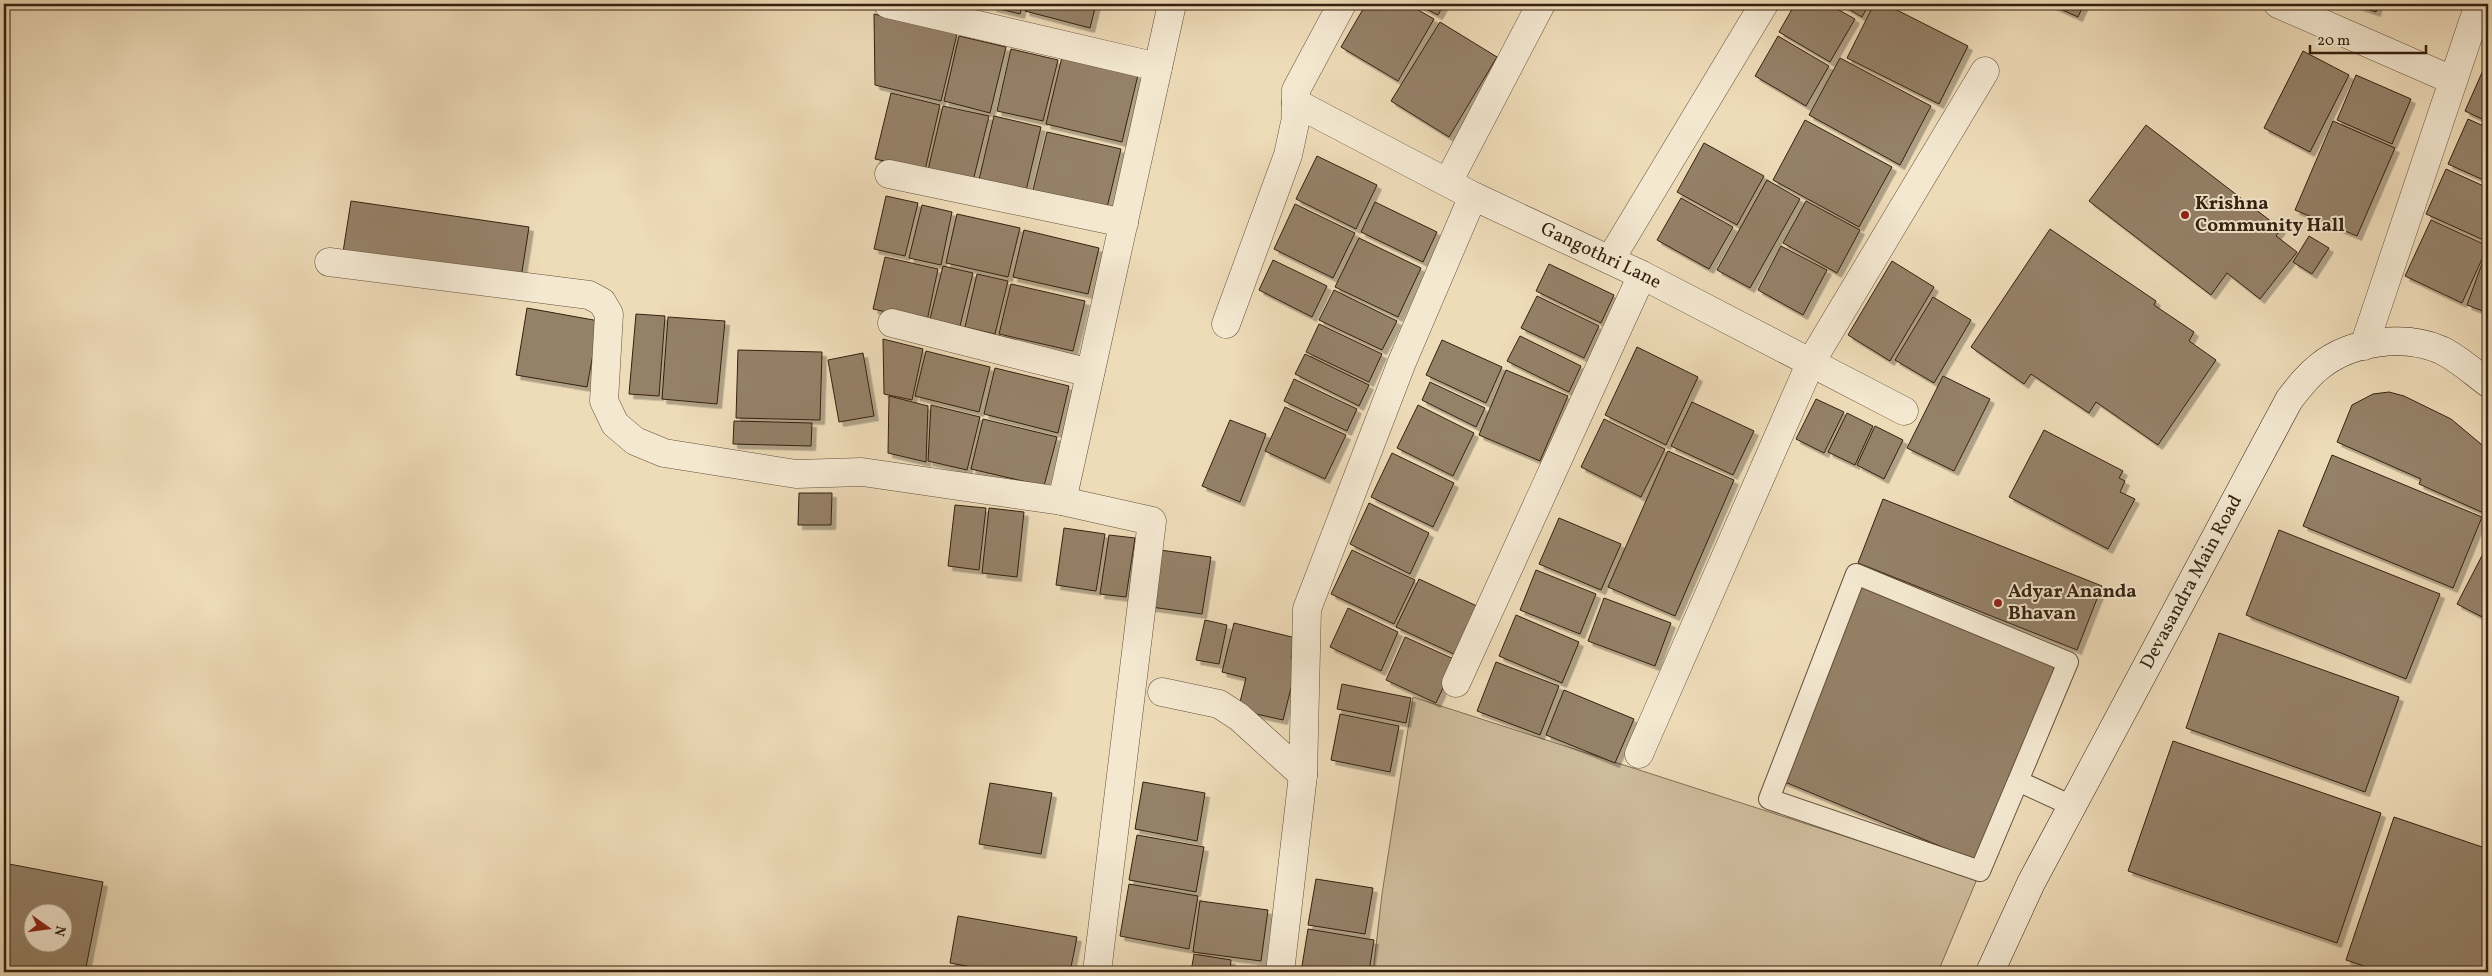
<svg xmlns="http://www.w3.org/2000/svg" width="2492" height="976" font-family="Vollkorn,serif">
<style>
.green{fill:#cebb9b;stroke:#816e55}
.building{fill:#958167;stroke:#34200f;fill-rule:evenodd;filter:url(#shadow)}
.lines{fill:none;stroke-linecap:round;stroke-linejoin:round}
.service-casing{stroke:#624f39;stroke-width:22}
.minor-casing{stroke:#624f39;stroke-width:29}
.secondary-casing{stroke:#34200f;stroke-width:29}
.service{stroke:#f4e8d1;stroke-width:20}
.minor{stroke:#f4e8d1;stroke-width:28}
.secondary{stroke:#f4e8d1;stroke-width:28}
.poi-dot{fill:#8f2418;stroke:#f4e8d1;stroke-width:2}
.labels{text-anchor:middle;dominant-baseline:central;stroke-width:4;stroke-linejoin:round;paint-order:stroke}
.poi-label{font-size:19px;font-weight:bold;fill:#34200f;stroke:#f4e8d1;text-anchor:start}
.street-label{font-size:19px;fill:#34200f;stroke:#f4e8d1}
</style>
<defs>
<filter id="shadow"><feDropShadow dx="4.5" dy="4.5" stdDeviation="0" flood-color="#0004"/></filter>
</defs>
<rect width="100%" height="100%" fill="#eedbb8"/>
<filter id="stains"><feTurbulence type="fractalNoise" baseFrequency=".004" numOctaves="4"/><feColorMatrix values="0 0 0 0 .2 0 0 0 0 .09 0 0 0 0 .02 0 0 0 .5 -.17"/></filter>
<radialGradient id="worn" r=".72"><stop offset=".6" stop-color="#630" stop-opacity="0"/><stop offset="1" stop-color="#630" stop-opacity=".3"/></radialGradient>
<polygon class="green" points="1413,697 1977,879 1938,972 1373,972 1382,894"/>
<g class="building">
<polygon points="993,4 1023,4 1020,14 992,7"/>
<polygon points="1027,4 1096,4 1090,28 1025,11"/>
<polygon points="1366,4 1408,4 1434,19 1398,81 1341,47"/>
<polygon points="1416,4 1444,4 1438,15"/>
<polygon points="1795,4 1828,4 1855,19 1830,62 1779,32"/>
<polygon points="1840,4 1869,4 1862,17"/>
<polygon points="1874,4 1885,4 1968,46 1939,104 1847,58"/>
<polygon points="2049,4 2084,4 2078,17"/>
<polygon points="2353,4 2378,4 2376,12"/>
<polygon points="874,14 957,34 941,101 875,85"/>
<polygon points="1440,22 1497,57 1449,137 1391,101"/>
<polygon points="959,36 1006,47 990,113 944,101"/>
<polygon points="1778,36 1829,66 1806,106 1755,76"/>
<polygon points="1011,49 1058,60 1043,121 997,111"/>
<polygon points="2303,51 2349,75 2310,152 2264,128"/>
<polygon points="1062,57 1138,75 1122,142 1046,124"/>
<polygon points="1840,58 1931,106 1900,165 1809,115"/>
<polygon points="2484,68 2488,70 2488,122 2465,111"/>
<polygon points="2356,75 2411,99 2392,144 2337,120"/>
<polygon points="891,93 940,105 925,170 875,159"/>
<polygon points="943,106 989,116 973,181 928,170"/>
<polygon points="994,116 1041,127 1025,195 978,184"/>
<polygon points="2468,119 2488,128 2488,182 2448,164"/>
<polygon points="1805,120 1892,167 1859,227 1773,180"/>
<polygon points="2333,121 2395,148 2357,236 2295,210"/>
<polygon points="2146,125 2281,229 2276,236 2297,252 2260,299 2227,273 2211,295 2089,201"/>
<polygon points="1047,132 1121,149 1106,212 1032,194"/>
<polygon points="1704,143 1764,176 1737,225 1677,192"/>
<polygon points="1317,156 1377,185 1356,229 1296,199"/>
<polygon points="2446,169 2488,188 2488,242 2426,214"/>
<polygon points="1767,180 1800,199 1750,288 1717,270"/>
<polygon points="886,196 918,203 905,256 874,249"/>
<polygon points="1681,198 1733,227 1709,269 1657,240"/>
<polygon points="351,201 529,227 521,278 343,252"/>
<polygon points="1806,201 1860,230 1837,273 1783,243"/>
<polygon points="1375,202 1437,232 1423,262 1361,232"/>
<polygon points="1295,204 1355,233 1333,278 1274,249"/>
<polygon points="922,205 952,212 941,265 909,258"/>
<polygon points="957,214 1020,228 1008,277 946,263"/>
<polygon points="2431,220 2488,246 2462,303 2405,276"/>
<polygon points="2050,229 2156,301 2154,305 2194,332 2189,341 2216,360 2158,445 2096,402 2089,413 2031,374 2024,384 1971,347"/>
<polygon points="1024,230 1099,248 1088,294 1013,277"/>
<polygon points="2309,236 2329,248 2312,274 2293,262"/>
<polygon points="1359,238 1421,268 1398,317 1335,287"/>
<polygon points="1781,246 1827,270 1803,315 1758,290"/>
<polygon points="2488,247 2488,313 2467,305"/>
<polygon points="885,257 938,269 927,321 873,309"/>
<polygon points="1273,260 1327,286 1312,317 1259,290"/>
<polygon points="1892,261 1934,287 1890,361 1848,335"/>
<polygon points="1549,264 1614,295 1601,323 1536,291"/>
<polygon points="943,266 973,273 960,326 930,319"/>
<polygon points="977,274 1008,281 995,334 965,327"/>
<polygon points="1011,284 1085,301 1073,351 999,334"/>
<polygon points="1334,290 1397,321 1382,350 1319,320"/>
<polygon points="1537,296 1599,326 1584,358 1521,328"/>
<polygon points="1933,297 1971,320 1934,383 1895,360"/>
<polygon points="527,308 599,321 587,387 516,375"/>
<polygon points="636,314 665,316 659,396 629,394"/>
<polygon points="668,317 725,321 717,404 662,399"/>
<polygon points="1319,324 1382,354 1369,382 1306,352"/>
<polygon points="1520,336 1581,366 1569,392 1507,361"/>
<polygon points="883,339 923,349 912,400 884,394"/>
<polygon points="1442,340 1502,367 1486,403 1426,375"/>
<polygon points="1637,347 1698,377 1666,445 1605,415"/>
<polygon points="738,350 822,352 820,420 736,418"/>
<polygon points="926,351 990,367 979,412 915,396"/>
<polygon points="863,353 874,416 839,422 828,360"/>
<polygon points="1305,354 1369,385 1359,406 1295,374"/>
<polygon points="995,368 1069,386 1058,433 984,414"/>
<polygon points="1506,370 1568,396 1540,461 1479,435"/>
<polygon points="1943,376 1990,399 1954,471 1907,448"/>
<polygon points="1294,379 1357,409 1347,431 1284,401"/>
<polygon points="1430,382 1485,408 1476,427 1422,400"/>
<polygon points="2389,392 2404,396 2451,419 2488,450 2488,515 2419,484 2421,479 2337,442 2352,405 2373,394"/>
<polygon points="889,396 928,406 926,462 888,453"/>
<polygon points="1816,399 1844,412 1824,453 1796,439"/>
<polygon points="1692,402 1754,431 1733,475 1671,446"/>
<polygon points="931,405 980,417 967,470 928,461"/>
<polygon points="1418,405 1474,433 1453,476 1397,448"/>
<polygon points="1285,407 1346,435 1325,479 1265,451"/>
<polygon points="1847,413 1873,426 1855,465 1828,452"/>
<polygon points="983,419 1057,437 1044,486 971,469"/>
<polygon points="1604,419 1665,449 1641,497 1581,467"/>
<polygon points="1230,420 1266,434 1240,502 1202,486"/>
<polygon points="734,421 812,423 811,446 733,444"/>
<polygon points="1875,426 1903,440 1884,479 1857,465"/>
<polygon points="2044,430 2123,471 2119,478 2125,481 2120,492 2135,499 2108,549 2009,497"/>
<polygon points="1668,451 1734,480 1675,616 1608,587"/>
<polygon points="1392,453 1454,483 1433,527 1371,497"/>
<polygon points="2332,455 2482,517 2453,588 2303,526"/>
<polygon points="799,493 832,493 831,525 798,525"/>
<polygon points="1883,499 2102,586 2077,650 1858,563"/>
<polygon points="1369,503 1429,533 1410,574 1350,544"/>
<polygon points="955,505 986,508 979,570 948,566"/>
<polygon points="989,508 1024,512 1017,577 982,573"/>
<polygon points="1559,518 1621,544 1601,590 1539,564"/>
<polygon points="1064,528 1105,534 1096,591 1056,585"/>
<polygon points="2279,530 2440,594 2406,679 2246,615"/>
<polygon points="1109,535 1135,538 1126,597 1100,594"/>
<polygon points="2488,544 2488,620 2457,604"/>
<polygon points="1160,550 1211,557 1202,614 1151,607"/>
<polygon points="1352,550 1415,580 1394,624 1331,594"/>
<polygon points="1536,570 1596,594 1580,634 1520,610"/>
<polygon points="1419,579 1479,607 1456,655 1396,627"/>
<polygon points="1861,585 2057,666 1976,861 1780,780"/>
<polygon points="1604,598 1671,623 1655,666 1588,641"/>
<polygon points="1348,608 1398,632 1381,671 1330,647"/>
<polygon points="1516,615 1579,642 1562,683 1499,656"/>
<polygon points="1205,620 1227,625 1219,664 1196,660"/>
<polygon points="1234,623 1296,638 1291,658 1298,660 1283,720 1238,710 1246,678 1222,672"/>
<polygon points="2219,633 2399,697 2365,792 2186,728"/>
<polygon points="1405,637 1456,660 1436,703 1386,680"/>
<polygon points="1496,662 1559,686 1540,735 1477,711"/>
<polygon points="1342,684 1411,698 1406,723 1337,709"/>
<polygon points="1564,690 1634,719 1615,763 1546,735"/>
<polygon points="1340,714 1399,726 1390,772 1331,760"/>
<polygon points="2173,741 2381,813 2337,943 2128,871"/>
<polygon points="1143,782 1205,793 1197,841 1135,829"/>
<polygon points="990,783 1052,793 1041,854 979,844"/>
<polygon points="2394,817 2488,849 2488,972 2382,972 2346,960"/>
<polygon points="1137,835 1204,847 1196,892 1129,880"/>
<path d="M4,863L103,882L85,972H4ZM32,914H62V944H32Z"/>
<polygon points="1316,879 1373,888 1365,934 1308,925"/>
<polygon points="1129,884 1198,896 1189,949 1120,936"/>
<polygon points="1200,901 1268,910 1261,961 1193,952"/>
<polygon points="958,916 1077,937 1070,972 1000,972 950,963"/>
<polygon points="1308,929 1374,940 1369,972 1301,972"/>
<polygon points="1194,954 1231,960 1230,972 1191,972"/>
<polygon points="950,968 973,972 950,972"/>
</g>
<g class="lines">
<defs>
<polyline id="service" points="2018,781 2068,662 1856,574 1769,799 1980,871 2018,781 2072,806"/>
<g id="minor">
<polyline points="888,4 1158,67"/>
<polyline points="2278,4 2452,80"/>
<path id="s1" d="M1296,103L1473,196L1642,275L1904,411"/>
<polyline points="889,174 1124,223"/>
<polyline points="1448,182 1541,4"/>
<polyline points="1610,260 1764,4"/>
<polyline points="329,262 589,295 602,302 609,314 604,401 615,424 635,441 664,453 796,474 862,472 1062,501 1152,521 1097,972"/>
<polyline points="892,323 1090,373"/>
<polyline points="1226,324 1288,155 1296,118 1296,90 1342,4"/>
<polyline points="2364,346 2479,4"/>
<polyline points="1062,501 1172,4"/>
<polyline points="1456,683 1642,275"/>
<polyline points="1162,692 1219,704 1239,717 1303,775"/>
<polyline points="1639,754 1811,362 1985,71"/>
<polyline points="1280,972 1303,775 1307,609 1402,362 1473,196"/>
</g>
<g id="secondary">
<path id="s2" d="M1990,972L2031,883L2289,400C2299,387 2308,375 2320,366C2351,341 2404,334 2441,350C2458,358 2473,372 2488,383"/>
</g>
</defs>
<use href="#service" class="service-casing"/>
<use href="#minor" class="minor-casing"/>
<use href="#secondary" class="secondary-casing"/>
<use href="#service" class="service"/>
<use href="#minor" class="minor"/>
<use href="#secondary" class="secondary"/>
</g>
<g class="poi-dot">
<circle cx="2185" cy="215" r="5"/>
<circle cx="1998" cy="603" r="5"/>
</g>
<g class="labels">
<g class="poi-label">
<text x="2195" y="204">Krishna<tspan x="2195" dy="22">Community Hall</tspan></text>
<text x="2008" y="592">Adyar Ananda<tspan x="2008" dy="22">Bhavan</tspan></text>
</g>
<g class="street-label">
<text stroke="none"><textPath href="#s1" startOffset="341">Gangothri Lane</textPath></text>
<text stroke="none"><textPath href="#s2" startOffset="439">Devasandra Main Road</textPath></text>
</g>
</g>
<rect width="2492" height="976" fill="none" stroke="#eedbb8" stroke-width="20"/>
<rect x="5" y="5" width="2482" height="966" fill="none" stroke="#34200f" stroke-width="2.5"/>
<rect x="10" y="10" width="2472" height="956" fill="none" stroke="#34200f"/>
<g transform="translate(48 928) rotate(104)"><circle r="24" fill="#f4e8d1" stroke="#a79883"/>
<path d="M0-4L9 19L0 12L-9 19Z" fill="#8f2418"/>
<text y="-8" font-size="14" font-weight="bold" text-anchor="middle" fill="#34200f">N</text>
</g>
<path d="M2310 45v8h116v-8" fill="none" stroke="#34200f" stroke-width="2.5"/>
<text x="2317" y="45" font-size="15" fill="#34200f" stroke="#f4e8d1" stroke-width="4" paint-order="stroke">20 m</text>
<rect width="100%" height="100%" filter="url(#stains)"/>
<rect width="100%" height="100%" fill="url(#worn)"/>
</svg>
